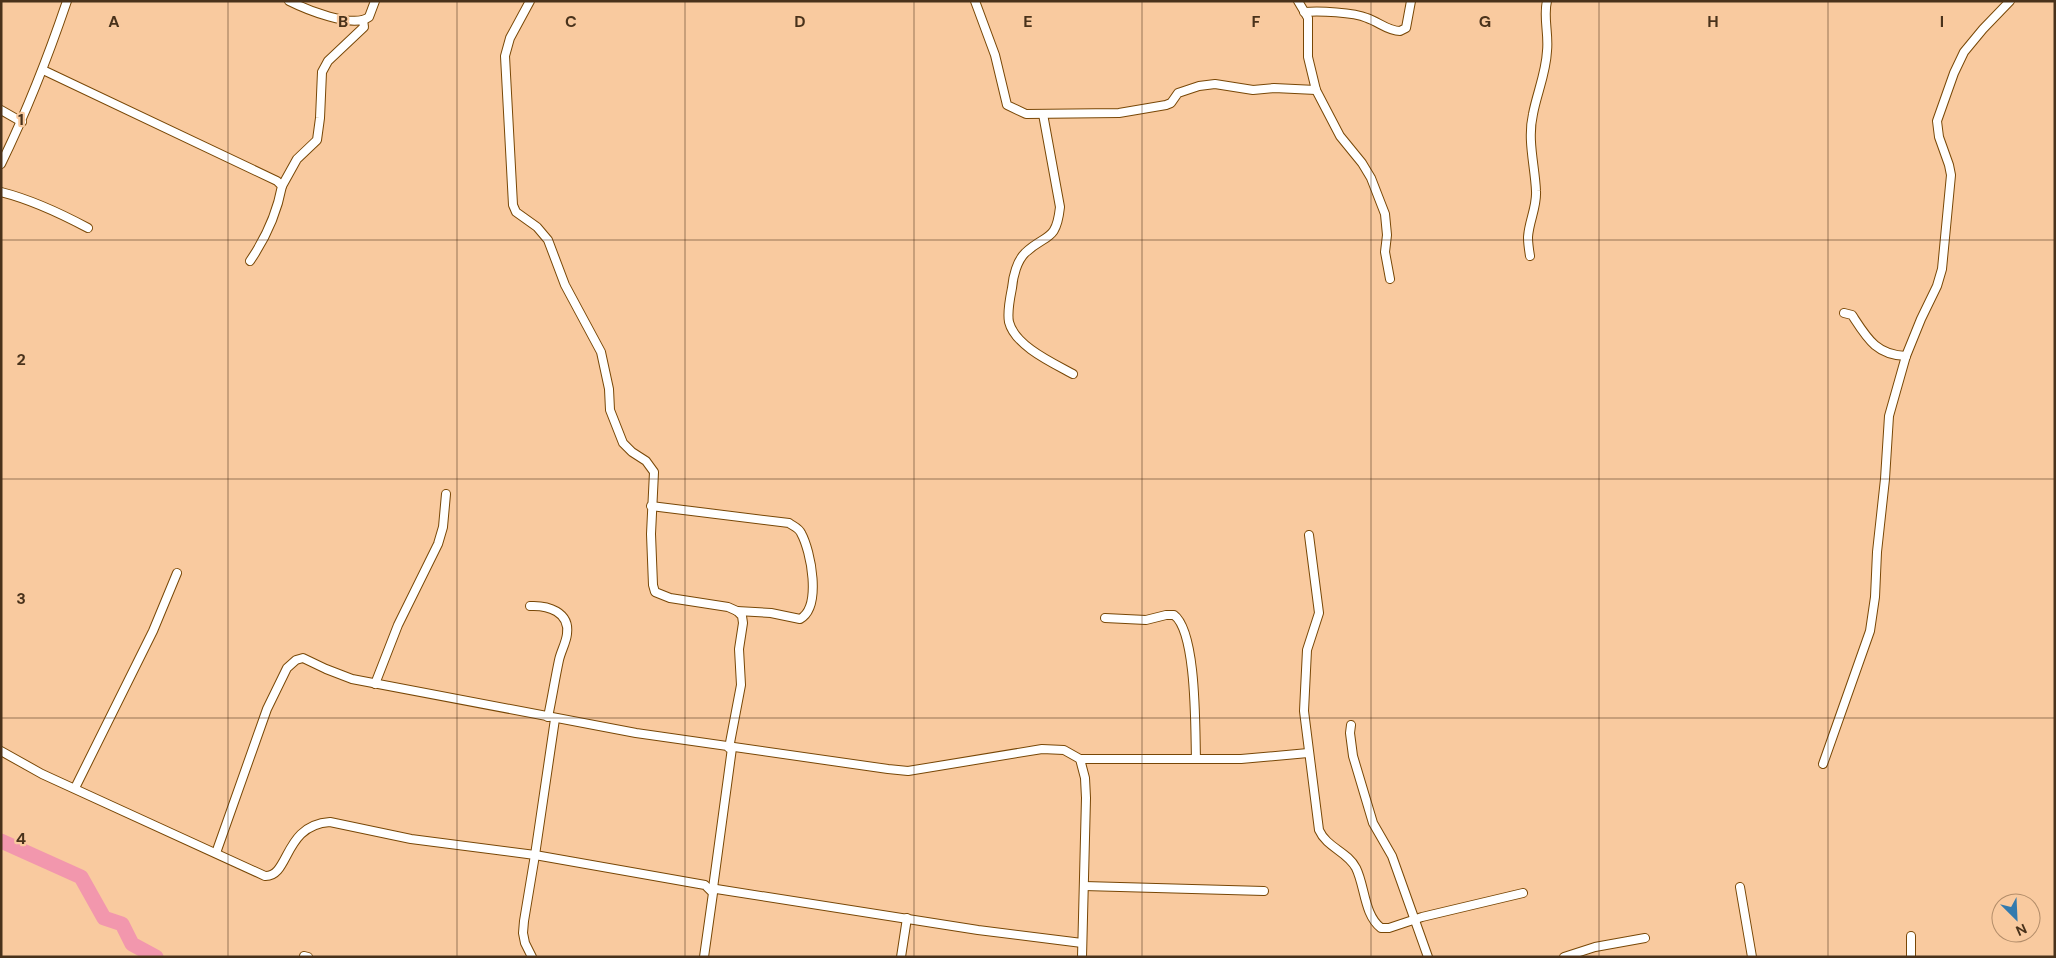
<svg xmlns="http://www.w3.org/2000/svg" width="2056" height="958" font-family="'DM Sans',sans-serif">
<style>
.lines{fill:none;stroke-linecap:round;stroke-linejoin:round}
.river{stroke:#f297ad;stroke-width:15}
.minor-casing{stroke:#784706;stroke-width:10}
.minor{stroke:#fff;stroke-width:8}
.grid{fill:none;stroke:#49321b;stroke-width:1;stroke-opacity:0.55}
.grid-label{font-size:16px;text-anchor:middle;font-weight:bold;fill:#49321b;stroke:#f9ca9f;stroke-width:4.5;stroke-linejoin:round;paint-order:stroke}
</style>
<rect width="100%" height="100%" fill="#f9ca9f"/>
<g class="lines">
<polyline class="river" points="1,841 81,877 104,918 122,924 132,944 156,957"/>
<defs>
<g id="minor">
<path d="M289,1C305,9 353,29 369,17L375,1"/>
<polyline points="530,1 510,38 505,56 513,205 516,212 537,227 548,240 565,285 601,352 609,389 610,410 623,443 632,452 646,461 654,472 651,534 653,585 655,592 670,598 728,607 737,611 742,616 743,623 739,649 741,685 729,748"/>
<polyline points="975,1 995,55 1007,105 1026,114 1119,113 1166,105 1171,103 1178,93 1199,86 1215,84 1253,90 1274,88 1316,90"/>
<polyline points="1298,1 1308,18 1308,57 1316,90 1340,136 1362,163 1371,178 1385,214 1387,235 1385,252 1390,279"/>
<path d="M1304,12C1320,11 1353,12 1367,18C1379,22 1388,31 1400,31L1406,28L1411,1"/>
<path d="M43,70L277,181L282,186C277,213 265,239 250,261"/>
<polyline points="1,110 22,122"/>
<path d="M1043,114L1060,207C1056,243 1046,233 1025,253C1017,261 1013,276 1012,288C1010,298 1007,312 1009,322C1015,346 1053,363 1073,374"/>
<path d="M1,164C27,111 48,57 67,1"/>
<polyline points="282,186 297,159 317,140 320,118 322,72 328,61 364,27 363,20"/>
<path d="M1,192C33,200 60,213 88,228"/>
<path d="M1530,256C1529,250 1528,243 1528,237C1529,221 1537,207 1536,191C1535,166 1527,140 1533,114C1537,93 1546,73 1547,51C1549,34 1543,17 1547,1"/>
<path d="M1844,313L1852,315C1867,338 1876,355 1906,356"/>
<path d="M651,506L789,523C793,526 799,528 801,533C811,551 822,607 800,619L771,613L737,611"/>
<path d="M1309,535L1319,613L1307,650L1304,711L1319,830C1327,848 1347,851 1356,868C1365,886 1364,915 1381,928H1389L1422,917L1523,893"/>
<path d="M530,606C548,605 570,612 567,634C566,643 561,651 559,660C555,679 552,698 548,717"/>
<path d="M1105,618L1146,620L1166,615H1174C1197,632 1195,730 1196,759"/>
<polyline points="375,684 398,625 438,544 443,527 446,494"/>
<polyline points="1351,725 1350,733 1353,756 1373,823 1392,856 1428,957"/>
<path d="M1,751L42,774L265,876C290,877 283,825 330,822L411,839L535,855L705,885L713,893L704,957"/>
<polyline points="1080,759 1241,759 1308,753"/>
<polyline points="1823,764 1870,631 1875,597 1877,552 1885,479 1889,416 1906,356 1921,319 1937,286 1942,269 1951,175 1949,165 1939,137 1937,121 1954,73 1964,52 1983,29 2010,1"/>
<polyline points="75,788 153,631 177,573"/>
<polyline points="216,853 267,709 287,668 296,660 303,658 326,669 352,679 636,733 888,769 908,771 1042,749 1064,750 1080,759 1085,778 1086,798 1082,957"/>
<polyline points="1084,886 1264,891"/>
<polyline points="1740,887 1752,957"/>
<polyline points="710,888 978,930 1082,943"/>
<polyline points="713,888 732,748"/>
<polyline points="304,956 308,957"/>
<polyline points="532,957 525,943 523,933 524,921 535,855 555,719"/>
<polyline points="901,957 907,918"/>
<polyline points="1564,957 1595,947 1645,938"/>
<polyline points="1911,957 1911,936"/>
</g>
</defs>
<use href="#minor" class="minor-casing"/>
<use href="#minor" class="minor"/>
</g>
<path class="grid" d="M228,1V957M457,1V957M685,1V957M914,1V957M1142,1V957M1371,1V957M1599,1V957M1828,1V957M1,240H2055M1,479H2055M1,718H2055"/>
<g class="grid-label">
<text x="114" y="27">A</text>
<text x="343" y="27">B</text>
<text x="571" y="27">C</text>
<text x="800" y="27">D</text>
<text x="1028" y="27">E</text>
<text x="1256" y="27">F</text>
<text x="1485" y="27">G</text>
<text x="1713" y="27">H</text>
<text x="1942" y="27">I</text>
<text x="21" y="125">1</text>
<text x="21" y="365">2</text>
<text x="21" y="604">3</text>
<text x="21" y="844">4</text>
</g>
<rect width="2056" height="958" fill="none" stroke="#49321b" stroke-width="5"/>
<g transform="translate(2016 918) rotate(156)"><circle r="24" fill="#f9ca9f" stroke="#b38d6a"/>
<path d="M0-4L9 19L0 12L-9 19Z" fill="#337aae"/>
<text y="-8" font-size="14" font-weight="bold" text-anchor="middle" fill="#49321b">N</text>
</g>
</svg>
